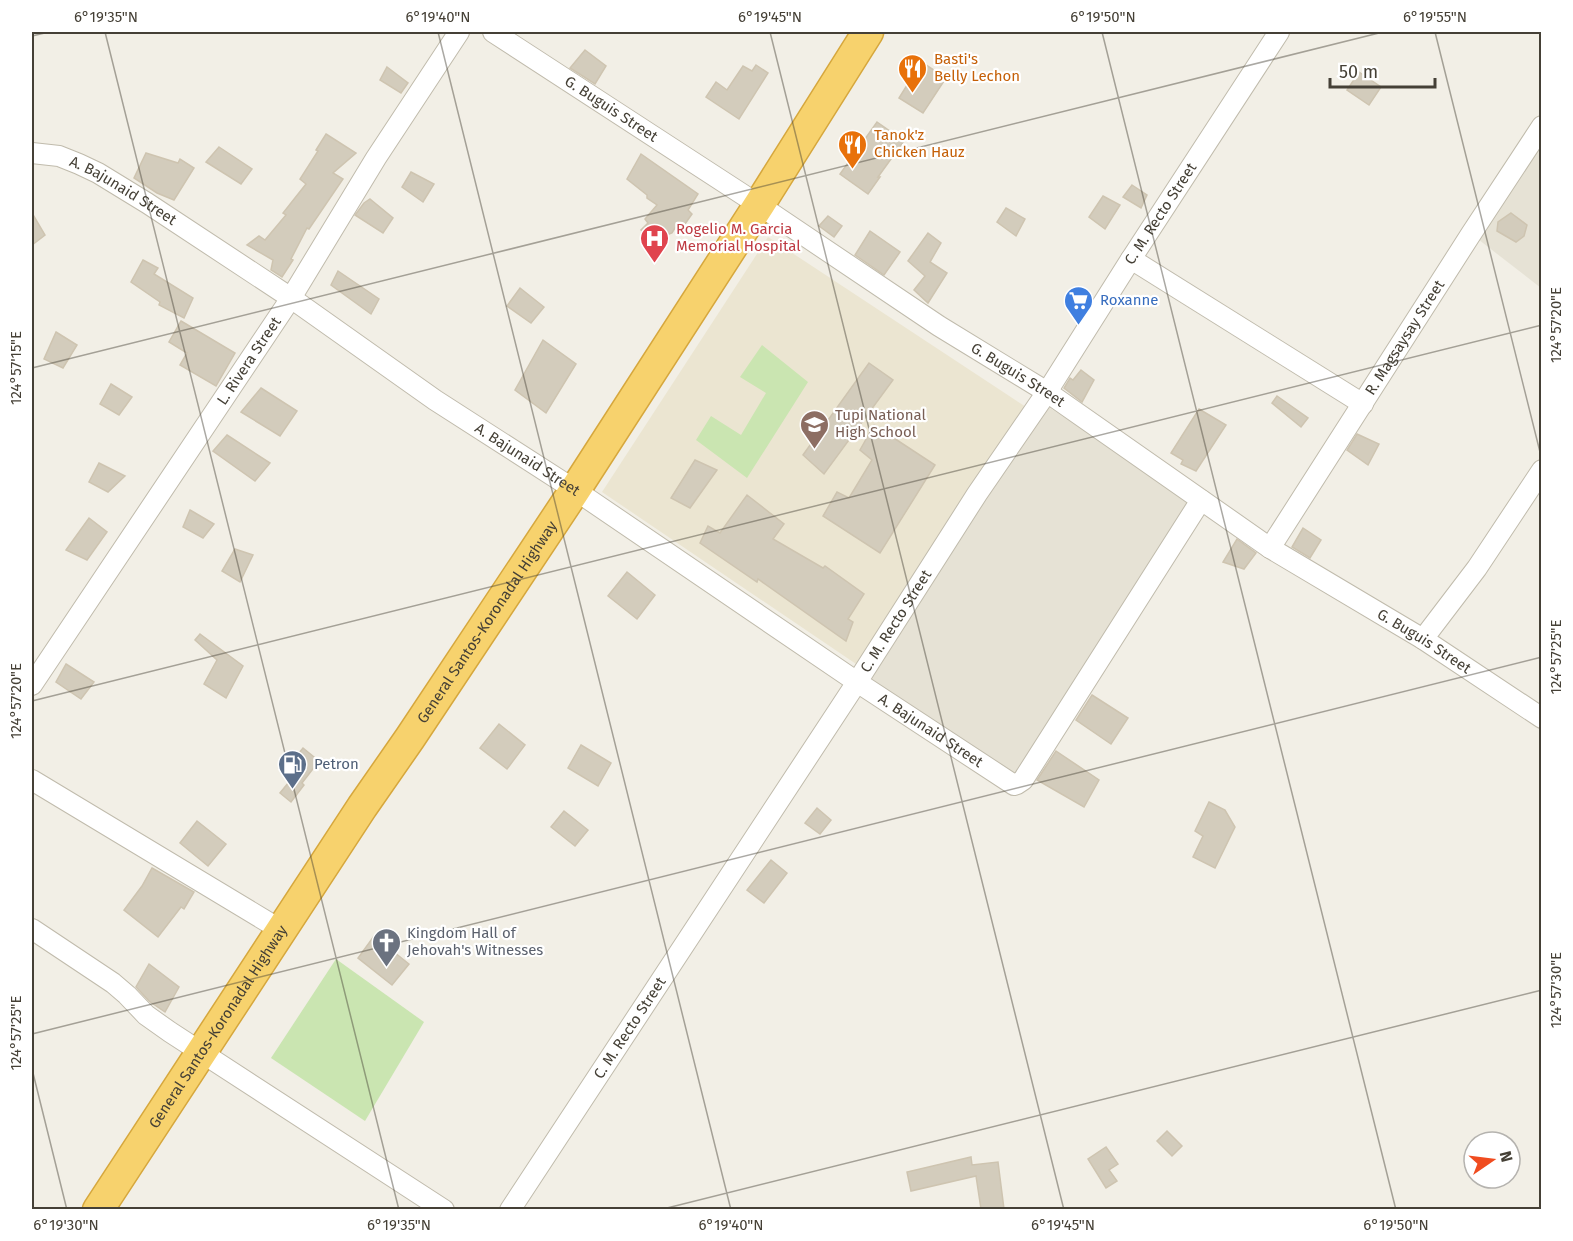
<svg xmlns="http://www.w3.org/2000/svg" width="1573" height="1241" font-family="'Fira Sans',sans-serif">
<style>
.residential{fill:#e6e2d5}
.education{fill:#ebe5d1}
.green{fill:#cae5b1}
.building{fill:#d3ccbc;stroke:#cec4b0;stroke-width:1.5}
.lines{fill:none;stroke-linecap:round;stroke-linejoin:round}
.minor-casing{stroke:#c0bbac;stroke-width:22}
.highway-casing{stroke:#d6a73d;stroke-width:33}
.minor{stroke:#fff;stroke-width:20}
.highway{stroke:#f7d26d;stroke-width:30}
.ticks{fill:none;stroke:#454036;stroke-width:1.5;stroke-opacity:0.45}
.labels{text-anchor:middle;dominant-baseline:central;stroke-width:4.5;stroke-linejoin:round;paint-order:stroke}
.food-label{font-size:15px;fill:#c56008;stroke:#fff;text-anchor:start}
.street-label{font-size:15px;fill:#454036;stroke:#fff}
.health-label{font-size:15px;fill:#be3a42;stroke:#fff;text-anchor:start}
.shop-label{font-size:15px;fill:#366cbe;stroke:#fff;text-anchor:start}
.education-label{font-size:15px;fill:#785e54;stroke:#fff;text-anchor:start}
.service-label{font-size:15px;fill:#4e5e75;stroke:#fff;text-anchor:start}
.worship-label{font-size:15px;fill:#5b616d;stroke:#fff;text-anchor:start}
.neatline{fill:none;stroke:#454036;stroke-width:2}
.ticks-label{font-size:15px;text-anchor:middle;fill:#454036}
</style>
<rect width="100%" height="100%" fill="#f2efe6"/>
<g class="residential">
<polygon points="1541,131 1541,288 1474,236"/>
<polygon points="1042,403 1195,500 1016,776 868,681"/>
</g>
<polygon class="education" points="768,237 1026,407 859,666 602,492"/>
<g class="green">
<polygon points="762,345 808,382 747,478 696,440 711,416 741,435 766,393 740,377"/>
<polygon points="336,959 424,1022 365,1121 271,1058"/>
</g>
<g class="building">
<polygon points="585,50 606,66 595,84 570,68"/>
<polygon points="756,65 768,73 739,119 706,97 716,82 727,90 743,66 752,71"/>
<polygon points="926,65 946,78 923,113 899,98 912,77 916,80"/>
<polygon points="387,67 408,83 401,93 380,80"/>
<polygon points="1359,72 1381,87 1369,105 1347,90"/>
<polygon points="877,122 904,141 878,177 880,177 868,194 840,174"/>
<polygon points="326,134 356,153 333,173 343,179 309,229 307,228 291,259 293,260 282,277 271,270 273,260 247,245 259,236 265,240 286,215 283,213 306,184 300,179 318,151 316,150"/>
<polygon points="219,147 252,169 241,184 206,162"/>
<polygon points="146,153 178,163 180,159 194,168 174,200 157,193 134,178"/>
<polygon points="641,154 698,194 688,210 692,214 685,224 678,223 672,233 664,236 657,231 650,238 641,230 648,223 645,219 657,205 647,198 647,195 627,179"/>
<polygon points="411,172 434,184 423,202 402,187"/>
<polygon points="1132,185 1147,195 1141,208 1123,197"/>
<polygon points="1103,196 1120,205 1105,229 1089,217"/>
<polygon points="370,199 393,218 383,233 355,215 364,203"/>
<polygon points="1006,208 1025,219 1016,236 997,222"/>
<polygon points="32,213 45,235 32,245"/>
<polygon points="1511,213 1527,225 1524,236 1516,242 1497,231 1498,222"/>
<polygon points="828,216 842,226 834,237 819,226"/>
<polygon points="870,231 900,252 884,275 855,255"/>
<polygon points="928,233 941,243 930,262 947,273 928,303 914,290 925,276 908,261"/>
<polygon points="143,260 158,268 154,274 193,298 184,318 159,305 160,302 131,282"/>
<polygon points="338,271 379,299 371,314 331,285"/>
<polygon points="520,288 544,307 531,323 507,306"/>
<polygon points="181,321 235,353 216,386 180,365 187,353 169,342"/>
<polygon points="56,332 77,345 63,368 44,359"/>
<polygon points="543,340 576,364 546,413 515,390"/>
<polygon points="869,363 893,380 824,474 803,455"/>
<polygon points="1081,370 1094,380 1082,402 1064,388 1070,378 1073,380"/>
<polygon points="111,384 132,397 119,415 100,404"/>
<polygon points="261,388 297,411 280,436 241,412"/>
<polygon points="1277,396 1308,418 1301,427 1272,403"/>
<polygon points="1199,409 1226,425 1196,471 1181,464 1183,460 1171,453"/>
<polygon points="874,425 935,465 880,553 823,516 837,492 849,498 872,460 860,450"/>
<polygon points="1357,434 1379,444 1368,465 1347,450"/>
<polygon points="227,435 270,463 255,481 213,451"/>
<polygon points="695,460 717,470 690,508 671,498"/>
<polygon points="99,463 125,476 108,492 89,482"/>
<polygon points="747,495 784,524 773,539 823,568 825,566 864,594 848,619 853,622 846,641 758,579 757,582 700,543 708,526 720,533"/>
<polygon points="190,510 214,524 203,538 183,527"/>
<polygon points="89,518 107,532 87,560 66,550"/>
<polygon points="1303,528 1321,540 1310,558 1292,547"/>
<polygon points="1237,539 1256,553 1244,569 1223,562"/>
<polygon points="235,549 253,555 240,582 222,571"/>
<polygon points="627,572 655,595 637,619 608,596"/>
<polygon points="200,634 243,666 226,698 204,684 217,660 195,640"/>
<polygon points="66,664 94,682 81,699 56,682"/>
<polygon points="1092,695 1128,718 1111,744 1076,720"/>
<polygon points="499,724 525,745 507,769 480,748"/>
<polygon points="581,745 611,763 598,786 568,768"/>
<polygon points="303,748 319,761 302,783 304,785 291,802 280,793 298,771 290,764"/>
<polygon points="1056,751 1099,780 1084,807 1037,780"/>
<polygon points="1209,802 1225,810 1235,827 1215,868 1193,857 1203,836 1195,831"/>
<polygon points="817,808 831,820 820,834 805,823"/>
<polygon points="564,811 588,830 575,846 551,827"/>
<polygon points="197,821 226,844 208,866 180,843"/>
<polygon points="771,860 787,873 764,903 747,890"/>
<polygon points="152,868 194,892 184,909 181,907 158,937 124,910 142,886"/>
<polygon points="374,936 409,964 392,985 358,958"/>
<polygon points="149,964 179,987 165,1012 149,1001 136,987"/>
<polygon points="1167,1131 1182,1146 1172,1156 1157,1141"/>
<polygon points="1106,1147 1118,1164 1109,1170 1117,1181 1106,1188 1088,1159"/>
<polygon points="971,1157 972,1165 998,1162 1004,1209 981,1209 976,1176 911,1191 907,1172"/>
</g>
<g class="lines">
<defs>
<g id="minor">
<path id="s1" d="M493,32L759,205L939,326L1047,392L1270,548L1423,639L1542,718"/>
<path id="s2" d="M32,153L59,156L79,164L98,173L147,203L291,298L435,400L575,490L857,682L1014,785L1017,784L1023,780L1201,500"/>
<polyline points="1131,259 1363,404"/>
<path id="s3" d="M1270,548L1471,234L1542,126"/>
<polyline points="1423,639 1477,568 1542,470"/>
<path id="s4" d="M32,685L291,298L376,158L459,32"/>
<polyline points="32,780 281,930"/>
<polyline points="32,929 113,983 127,995 146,1015 170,1032 444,1210"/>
<path id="s5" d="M510,1210L857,682L977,494L1047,392L1131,259L1279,32"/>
</g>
<g id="highway">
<path id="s6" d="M98,1210L362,807L410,738L575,490L759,205L868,32"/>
</g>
</defs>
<use href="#minor" class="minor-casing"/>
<use href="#highway" class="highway-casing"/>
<use href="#minor" class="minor"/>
<use href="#highway" class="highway"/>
</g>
<path class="ticks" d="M105,32L399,1210M438,32L731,1210M770,32L1064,1210M1102,32L1396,1210M1435,32L1542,460M32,36L49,32M32,368L1383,32M32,701L1542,325M32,1034L1542,657M32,1069L67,1210M659,1210L1542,990"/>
<defs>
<symbol id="restaurant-pin" viewBox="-11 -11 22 30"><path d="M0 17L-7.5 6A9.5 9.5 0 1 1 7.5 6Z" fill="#e8710a" stroke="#fff"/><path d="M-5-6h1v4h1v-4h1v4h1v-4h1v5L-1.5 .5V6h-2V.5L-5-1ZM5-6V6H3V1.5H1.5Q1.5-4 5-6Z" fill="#fff"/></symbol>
<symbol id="hospital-pin" viewBox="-11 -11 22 30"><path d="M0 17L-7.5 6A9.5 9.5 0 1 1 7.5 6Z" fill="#e0444e" stroke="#fff"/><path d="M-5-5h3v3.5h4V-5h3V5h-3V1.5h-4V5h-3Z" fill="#fff"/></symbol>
<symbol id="supermarket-pin" viewBox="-11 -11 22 30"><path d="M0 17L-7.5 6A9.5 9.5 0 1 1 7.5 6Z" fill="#3f7fe0" stroke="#fff"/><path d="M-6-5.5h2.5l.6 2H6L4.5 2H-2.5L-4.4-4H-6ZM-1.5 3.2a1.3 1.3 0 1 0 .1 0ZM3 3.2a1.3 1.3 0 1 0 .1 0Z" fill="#fff"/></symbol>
<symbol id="school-pin" viewBox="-11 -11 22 30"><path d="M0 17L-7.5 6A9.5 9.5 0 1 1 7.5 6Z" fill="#8d6e63" stroke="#fff"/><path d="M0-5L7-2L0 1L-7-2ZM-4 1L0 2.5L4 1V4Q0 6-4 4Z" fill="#fff"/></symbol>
<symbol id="fuel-pin" viewBox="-11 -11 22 30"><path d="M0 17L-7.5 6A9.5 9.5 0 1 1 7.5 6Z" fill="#5c6f8a" stroke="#fff"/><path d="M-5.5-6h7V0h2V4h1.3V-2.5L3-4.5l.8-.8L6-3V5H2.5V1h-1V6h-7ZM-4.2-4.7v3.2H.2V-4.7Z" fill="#fff"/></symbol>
<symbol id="church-pin" viewBox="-11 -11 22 30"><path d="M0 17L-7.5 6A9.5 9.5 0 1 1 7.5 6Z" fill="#6b7280" stroke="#fff"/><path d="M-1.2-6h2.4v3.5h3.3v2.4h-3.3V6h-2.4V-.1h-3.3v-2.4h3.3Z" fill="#fff"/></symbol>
</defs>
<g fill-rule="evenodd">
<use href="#restaurant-pin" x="896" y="52" width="33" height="45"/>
<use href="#restaurant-pin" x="836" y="128" width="33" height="45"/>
<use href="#hospital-pin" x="638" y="222" width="33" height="45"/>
<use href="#supermarket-pin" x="1062" y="284" width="33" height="45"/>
<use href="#school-pin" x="798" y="408" width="33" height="45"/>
<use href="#fuel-pin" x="276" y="748" width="33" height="45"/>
<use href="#church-pin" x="370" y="926" width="33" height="45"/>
</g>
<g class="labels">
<g class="food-label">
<text x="934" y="59">Basti's<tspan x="934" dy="17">Belly Lechon</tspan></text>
<text x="874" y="135">Tanok'z<tspan x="874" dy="17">Chicken Hauz</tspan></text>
</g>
<g class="street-label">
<text stroke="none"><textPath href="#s1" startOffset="141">G. Buguis Street</textPath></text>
<text stroke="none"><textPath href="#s2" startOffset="100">A. Bajunaid Street</textPath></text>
<text stroke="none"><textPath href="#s5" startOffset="1190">C. M. Recto Street</textPath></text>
<text stroke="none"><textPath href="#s3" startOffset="250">R. Magsaysay Street</textPath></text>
<text stroke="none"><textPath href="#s4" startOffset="390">L. Rivera Street</textPath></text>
<text stroke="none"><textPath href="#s1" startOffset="627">G. Buguis Street</textPath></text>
<text stroke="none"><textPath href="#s2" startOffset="586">A. Bajunaid Street</textPath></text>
<text stroke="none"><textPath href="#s5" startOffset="704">C. M. Recto Street</textPath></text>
<text stroke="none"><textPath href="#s6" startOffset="705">General Santos-Koronadal Highway</textPath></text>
<text stroke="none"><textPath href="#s1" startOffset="1113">G. Buguis Street</textPath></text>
<text stroke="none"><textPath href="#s2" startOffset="1072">A. Bajunaid Street</textPath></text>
<text stroke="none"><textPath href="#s6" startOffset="219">General Santos-Koronadal Highway</textPath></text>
<text stroke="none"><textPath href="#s5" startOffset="218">C. M. Recto Street</textPath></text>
</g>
<g class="health-label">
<text x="676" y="229">Rogelio M. Garcia<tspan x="676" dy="17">Memorial Hospital</tspan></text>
</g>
<g class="shop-label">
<text x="1100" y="300">Roxanne</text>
</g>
<g class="education-label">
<text x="835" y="415">Tupi National<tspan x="835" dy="17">High School</tspan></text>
</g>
<g class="service-label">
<text x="314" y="764">Petron</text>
</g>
<g class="worship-label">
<text x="407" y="933">Kingdom Hall of<tspan x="407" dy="17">Jehovah's Witnesses</tspan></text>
</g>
</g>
<rect width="1573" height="1241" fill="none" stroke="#ffffff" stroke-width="66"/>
<g transform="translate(1492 1160) rotate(76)"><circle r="28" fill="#ffffff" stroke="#b5b3af" stroke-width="1.5"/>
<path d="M0-4.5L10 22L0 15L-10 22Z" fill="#f04c20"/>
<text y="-9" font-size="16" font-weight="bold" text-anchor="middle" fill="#454036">N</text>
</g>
<path d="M1330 78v9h105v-9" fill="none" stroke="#454036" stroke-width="3"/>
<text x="1339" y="78" font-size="18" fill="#454036" stroke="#ffffff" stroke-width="4.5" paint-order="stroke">50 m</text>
<rect x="33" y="33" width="1507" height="1175" class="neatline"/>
<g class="ticks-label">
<text x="106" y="22">6°19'35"N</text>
<text x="438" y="22">6°19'40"N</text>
<text x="770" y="22">6°19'45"N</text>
<text x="1103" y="22">6°19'50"N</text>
<text x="1435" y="22">6°19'55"N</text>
<text transform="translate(1556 325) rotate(-90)" y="5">124°57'20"E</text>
<text transform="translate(16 368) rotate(-90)" y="5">124°57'15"E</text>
<text transform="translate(1556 657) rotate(-90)" y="5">124°57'25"E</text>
<text transform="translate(16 701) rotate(-90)" y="5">124°57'20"E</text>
<text transform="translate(1556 990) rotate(-90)" y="5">124°57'30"E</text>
<text transform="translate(16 1033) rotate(-90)" y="5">124°57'25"E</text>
<text x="66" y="1230">6°19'30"N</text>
<text x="399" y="1230">6°19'35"N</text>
<text x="731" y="1230">6°19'40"N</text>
<text x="1063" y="1230">6°19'45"N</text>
<text x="1396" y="1230">6°19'50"N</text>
</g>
</svg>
